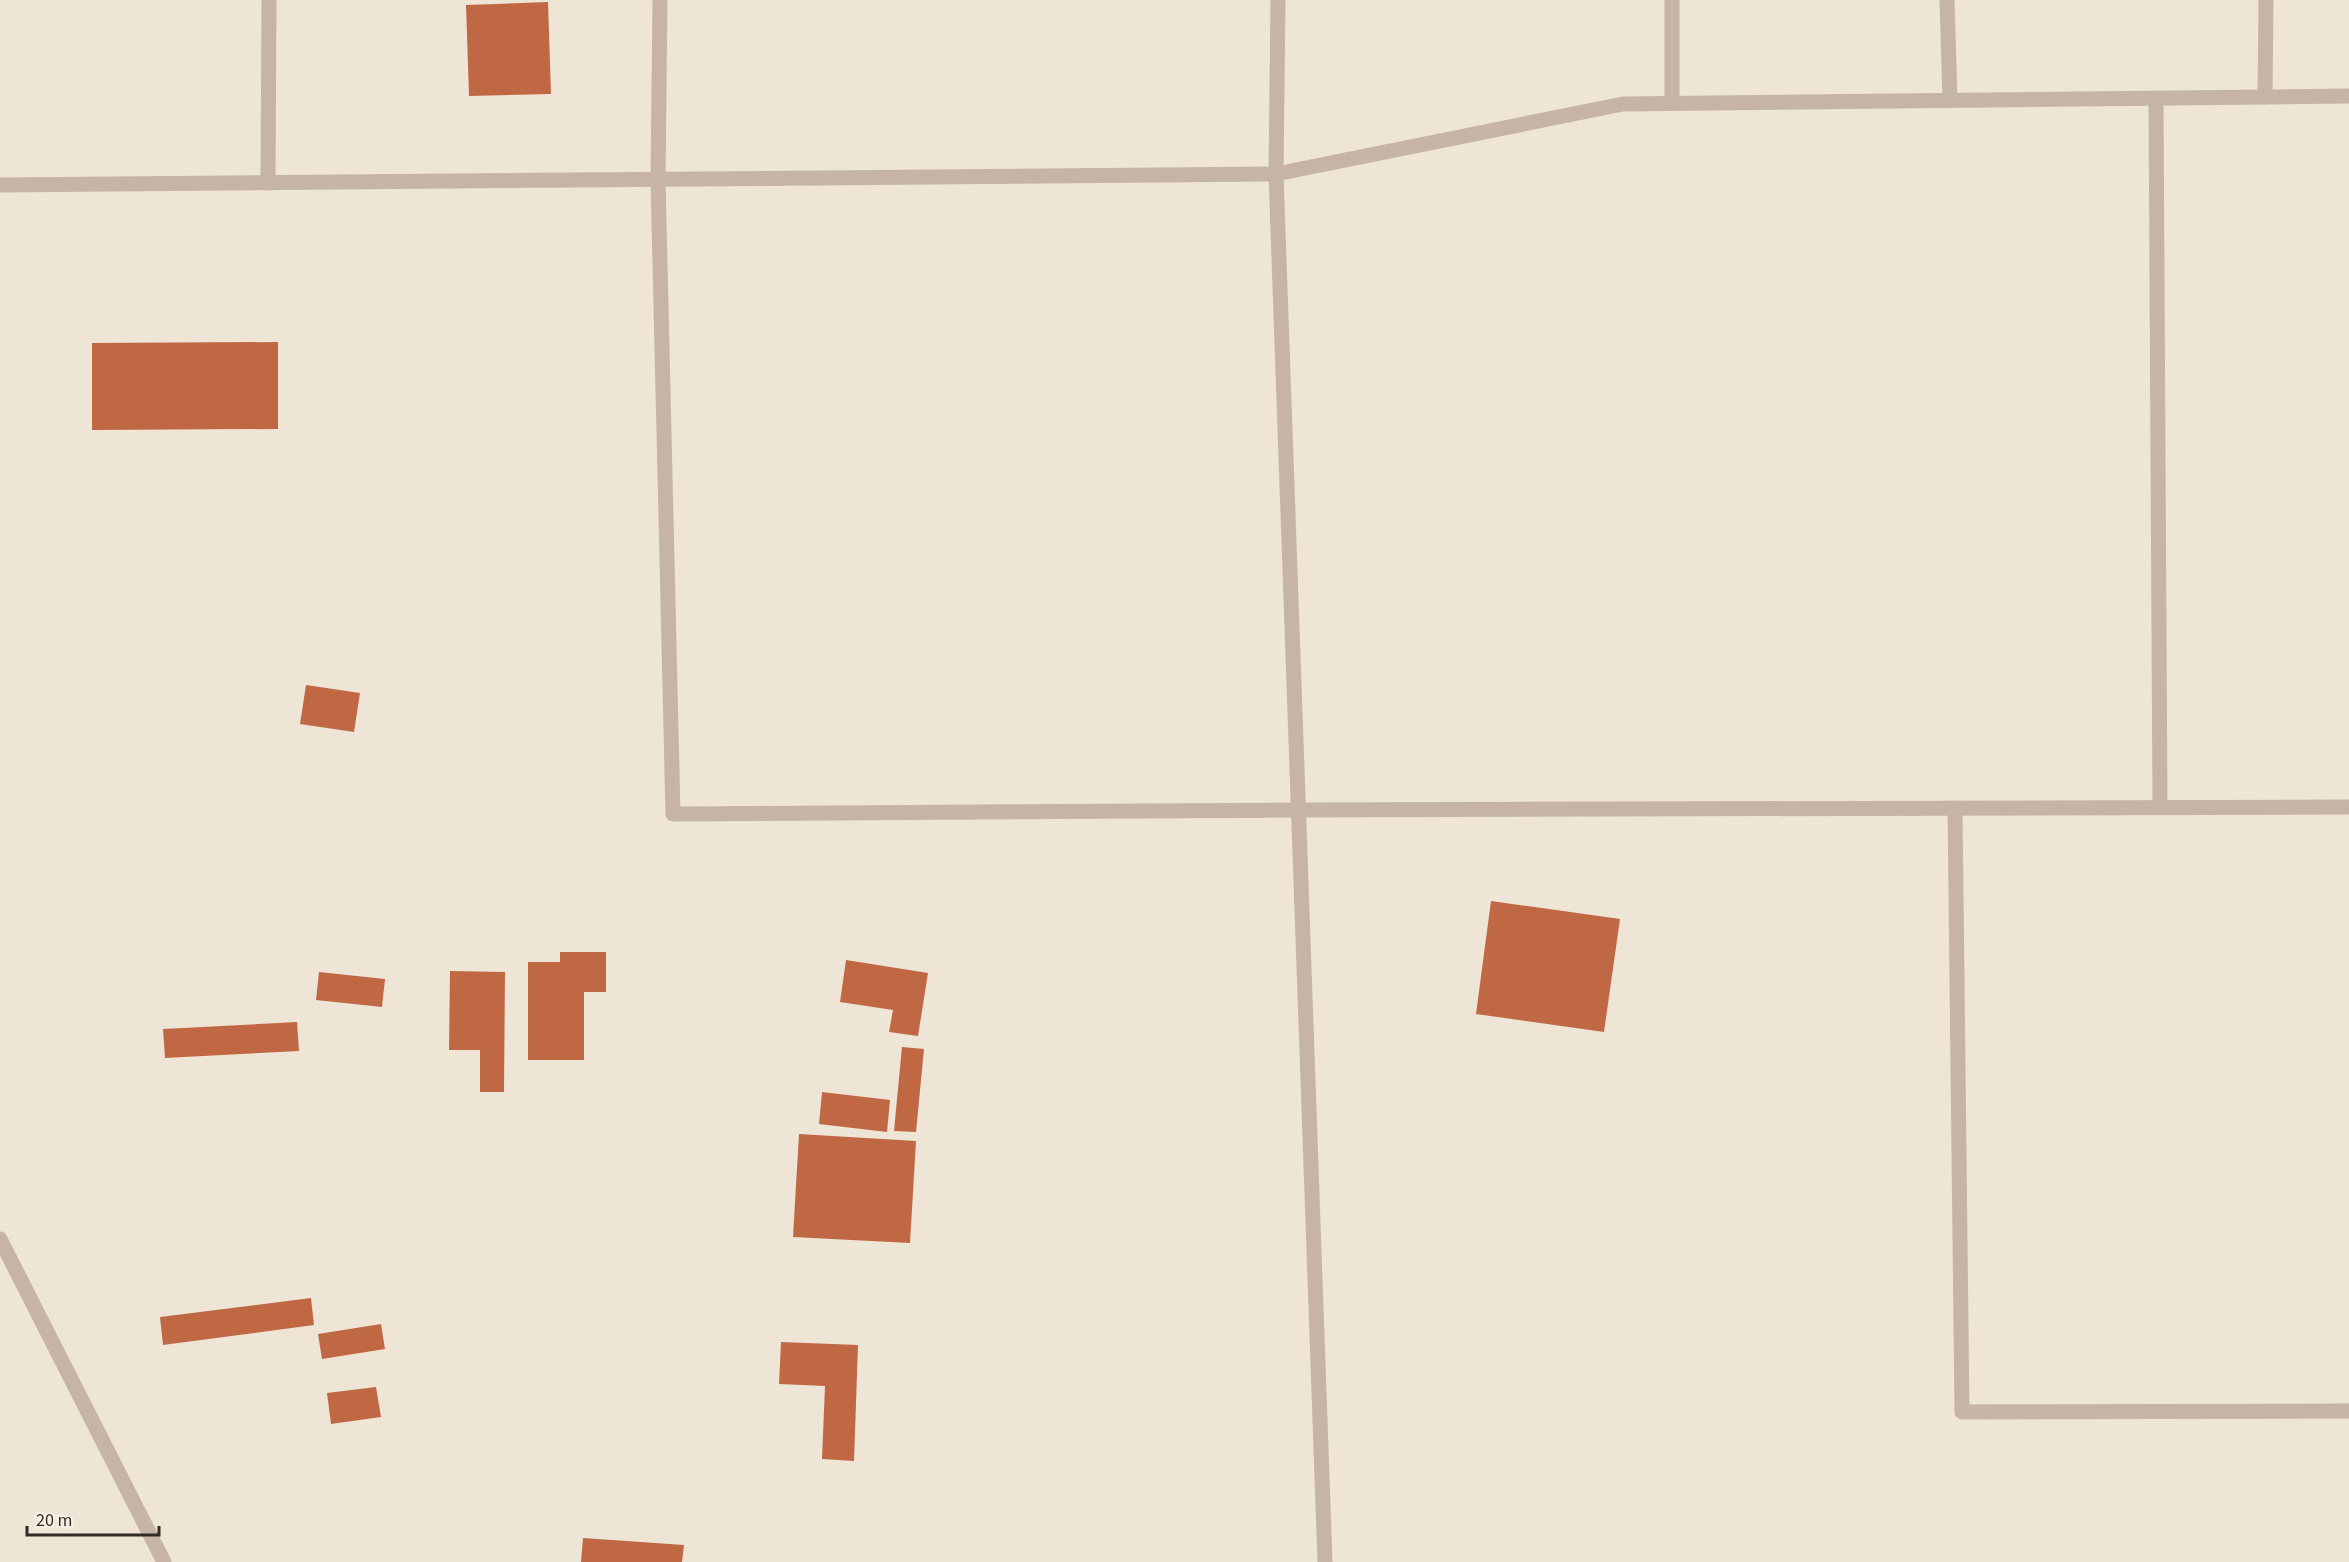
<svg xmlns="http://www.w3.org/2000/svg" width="2349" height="1562" font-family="'Source Sans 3',sans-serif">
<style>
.building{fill:#c06844}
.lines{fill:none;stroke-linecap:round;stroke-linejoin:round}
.street{stroke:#c6b5a4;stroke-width:15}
</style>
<rect width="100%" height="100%" fill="#efe5d7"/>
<g class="building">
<polygon points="548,2 551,94 469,96 466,5"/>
<polygon points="278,342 278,429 92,430 92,343"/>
<polygon points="306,685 360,693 354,732 300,724"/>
<polygon points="1491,901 1620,919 1604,1032 1476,1014"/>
<polygon points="560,952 606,952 606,992 584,992 584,1060 528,1060 528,962 560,962"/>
<polygon points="846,960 928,973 918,1036 889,1032 893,1010 840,1002"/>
<polygon points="450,971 505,972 504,1092 480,1092 480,1050 449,1050"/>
<polygon points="319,972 385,979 382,1007 316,1000"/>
<polygon points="297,1022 299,1051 165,1058 163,1029"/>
<polygon points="902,1047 924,1049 916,1132 894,1131"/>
<polygon points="822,1092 890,1100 887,1132 819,1124"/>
<polygon points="799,1134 916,1141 910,1243 793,1237"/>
<polygon points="311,1298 314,1325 163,1345 160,1317"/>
<polygon points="381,1324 385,1349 322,1359 318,1334"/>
<polygon points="781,1342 858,1345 854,1461 822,1459 825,1386 779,1384"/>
<polygon points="376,1387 381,1417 331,1424 327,1393"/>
<polygon points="583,1538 684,1545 682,1562 581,1562"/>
</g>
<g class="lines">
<g class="street">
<polyline points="660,0 658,180 673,814 1298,810 2349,807"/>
<polyline points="1278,0 1276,174 1325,1562"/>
<polyline points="1672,0 1672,103"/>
<polyline points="1947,0 1950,100"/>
<polyline points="2265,97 2266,0"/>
<polyline points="2156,98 2160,807"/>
<polyline points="268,183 269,0"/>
<polyline points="0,185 1276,174 1623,104 2349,96"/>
<polyline points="1955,808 1962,1412 2349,1411"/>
<polyline points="0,1239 164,1562"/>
</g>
</g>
<path d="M27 1526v9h132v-9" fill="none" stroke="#322a25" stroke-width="3"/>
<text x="36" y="1526" font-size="18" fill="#322a25" stroke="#f7efe3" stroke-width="4.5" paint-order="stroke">20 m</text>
</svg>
